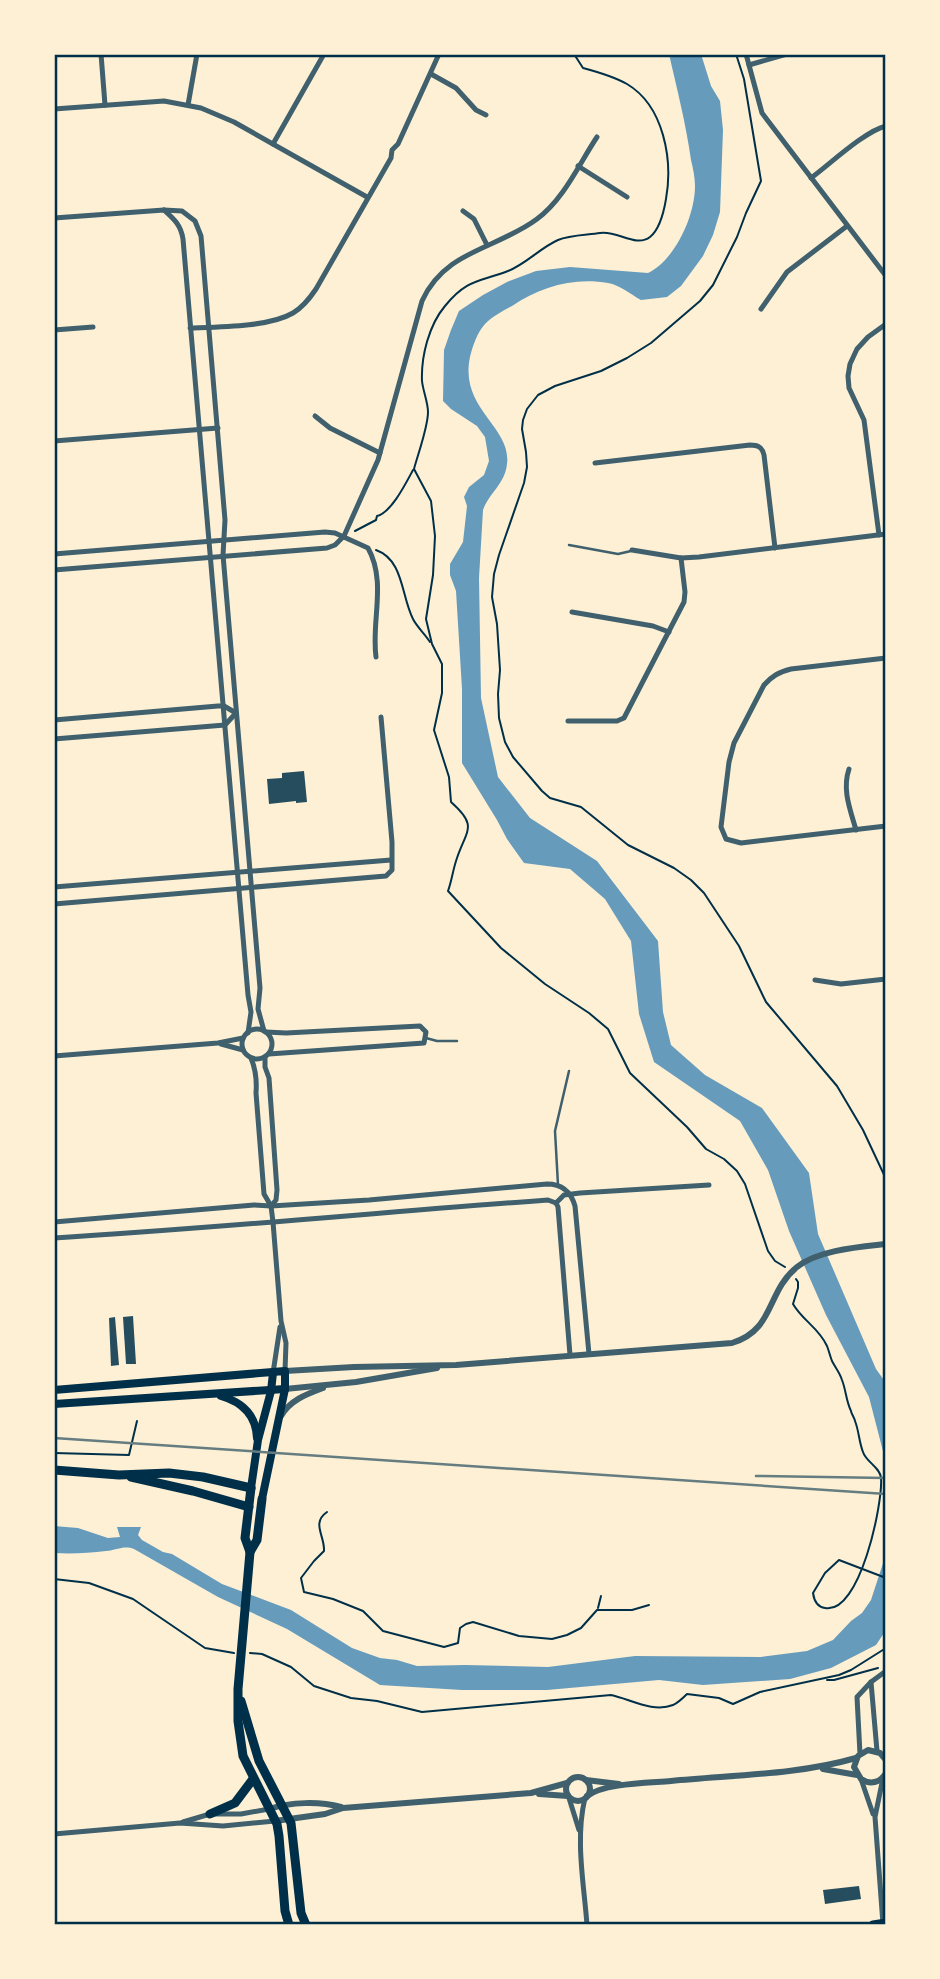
<svg xmlns="http://www.w3.org/2000/svg" width="940" height="1979" font-family="'Titillium Web',sans-serif">
<style>
.water{fill:#669bbc}
.building{fill:#264d5e}
.lines{fill:none;stroke-linecap:round;stroke-linejoin:round}
.path{stroke:#003049;stroke-width:2}
.service{stroke:#3f606c;stroke-width:2.5}
.minor{stroke:#3f606c;stroke-width:5}
.tertiary{stroke:#3f606c;stroke-width:6}
.primary{stroke:#003049;stroke-width:8}
.trunk{stroke:#003049;stroke-width:9}
.rail{stroke:#657d81;stroke-width:2.5}
.neatline{fill:none;stroke:#003049;stroke-width:2.5}
</style>
<rect width="100%" height="100%" fill="#fdf0d5"/>
<g class="water">
<path d="M669,54H701L711,86L720,101L723,130L720,212L713,235L703,256L681,286L667,297L641,300C630,294 620,285 608,283C573,277 540,287 512,306C503,311 493,316 485,324C477,333 473,345 470,357C459,409 512,427 507,464C505,484 489,493 483,510L479,578L481,698L498,777L530,818L597,861L658,941L663,1012L671,1045L705,1075L762,1108L809,1173L818,1234L876,1369L886,1383V1463L869,1397L826,1315L789,1231L768,1170L740,1121L654,1062L639,1014L631,941L605,899L570,869L524,863L507,839L497,820L462,763V689L456,591L450,575V564L463,542L467,506L464,497L469,487L484,475L489,461L485,437L477,426L451,409L443,401L444,350L451,330L459,311L483,295L507,282L536,271L570,267L648,273C675,260 695,216 695,186C695,178 693,168 691,160C686,124 677,89 669,54Z"/>
<path d="M54,1526L78,1528L108,1538L120,1537L117,1527H141L138,1535L142,1540L163,1552L172,1554L222,1584L291,1610L352,1648L380,1658L397,1660L417,1666L465,1665L548,1667L635,1656L761,1657L807,1651L833,1640L851,1621L862,1613L871,1600L886,1554V1630L876,1645L831,1668L790,1679L703,1685L659,1680L547,1690H462L380,1685L287,1629L218,1597L134,1549C124,1545 117,1550 106,1551C89,1553 72,1554 54,1553Z"/>
</g>
<g class="building">
<polygon points="304,771 307,802 296,803 296,801 269,804 267,779 282,778 282,773"/>
<polygon points="133,1316 136,1364 126,1364 123,1317"/>
<polygon points="115,1317 119,1365 111,1366 109,1318"/>
<polygon points="859,1886 861,1899 825,1904 823,1890"/>
</g>
<g class="lines">
<g class="path">
<path d="M574,54L583,68C598,72 613,76 627,84C664,106 673,160 666,199C664,211 660,229 650,237C636,248 617,230 600,233C587,235 569,235 558,240C540,248 526,264 508,271C479,282 467,279 445,306C429,325 421,356 422,381C423,391 428,402 428,412C428,427 418,454 414,469L431,501L435,536L433,575L426,619L432,644L442,664V693L434,730L449,777L451,802C478,826 467,829 457,858C453,869 452,880 448,891L501,948L545,984L589,1013L608,1029L630,1073L687,1127L706,1149L724,1159L737,1171L745,1184L768,1251L775,1261L785,1267"/>
<polyline points="736,54 744,79 761,181 746,213 737,237 713,285 700,301 651,343 627,358 601,371 555,386 538,395 527,409 523,420 522,429 526,452 527,467 524,483 499,555 494,574 492,597 497,624 500,670 498,694 499,718 505,742 513,757 542,791 550,798 581,807 628,845 674,868 691,880 704,893 739,946 766,1002 837,1086 863,1130 886,1179"/>
<path d="M355,531L376,520L377,516C391,513 406,483 413,470"/>
<path d="M376,550C404,560 401,596 413,619C417,627 425,634 430,642"/>
<path d="M796,1279L798,1282V1288L793,1304C802,1320 819,1328 827,1346C829,1351 830,1356 832,1361C835,1367 840,1373 842,1380C846,1390 846,1401 851,1411C851,1413 855,1419 855,1421C859,1431 859,1442 863,1452C866,1462 880,1467 881,1478C883,1503 860,1615 825,1608C817,1607 814,1600 813,1593L825,1573L839,1560L886,1578"/>
<polyline points="54,1453 129,1455 137,1421"/>
<path d="M327,1512C311,1523 325,1536 324,1551L314,1561L301,1578L304,1592L333,1599L363,1611L383,1631L444,1647L458,1643L460,1628L466,1624L473,1622L519,1636L552,1639L567,1635L581,1628L597,1610H632L649,1605"/>
<polyline points="54,1579 89,1583 133,1599 205,1648 234,1653"/>
<polyline points="598,1608 601,1596"/>
<path d="M250,1653L262,1654L291,1667L314,1686L351,1698L377,1701L422,1712L611,1695C630,1699 653,1713 673,1705C678,1703 683,1698 687,1694L719,1698L733,1704L760,1692L839,1675L851,1670L886,1648"/>
<polyline points="827,1680 834,1680 878,1668"/>
</g>
<g class="service">
<polyline points="569,545 618,554 631,551"/>
<polyline points="426,1038 437,1041 457,1041"/>
<polyline points="558,1185 555,1131 569,1071"/>
</g>
<g class="minor">
<polyline points="101,54 105,105"/>
<polyline points="746,54 762,113 886,276"/>
<polyline points="749,65 787,54"/>
<polyline points="431,74 456,88 476,110 486,115"/>
<polyline points="188,105 197,54"/>
<polyline points="54,109 164,101 201,108 234,122 367,197"/>
<polyline points="273,144 324,54"/>
<polyline points="578,166 627,197"/>
<path d="M811,178C830,164 865,131 886,126"/>
<path d="M164,210C174,219 181,225 183,239L248,995L251,1012L248,1033"/>
<polyline points="463,211 474,219 487,245"/>
<polyline points="54,218 164,210 182,211 195,221 201,236 225,520 223,555 260,988 258,1009 264,1031"/>
<polyline points="761,309 787,272 847,226"/>
<path d="M190,328C219,327 269,327 293,313C303,307 310,298 316,289L391,158L392,150L398,144L439,54"/>
<polyline points="54,330 93,327"/>
<polyline points="315,416 330,428 380,453"/>
<polyline points="54,441 218,428"/>
<path d="M595,463L750,445C758,445 762,447 764,455L775,548"/>
<polyline points="879,535 864,420 849,388 848,376 850,364 857,349 868,337 886,324"/>
<polyline points="632,550 681,558 699,557 886,534"/>
<path d="M54,554L325,532L335,533L368,548C387,582 371,621 376,657"/>
<path d="M54,570L327,548L335,545L344,536L378,460L422,301C445,250 497,249 537,219C564,199 579,164 597,137"/>
<polyline points="572,612 653,626 669,632"/>
<path d="M886,658L791,669C779,672 772,676 764,685L734,743L729,762L721,827L726,839L741,843L886,826"/>
<polyline points="54,720 218,706 224,706 236,713 225,725 54,739"/>
<polyline points="568,721 617,721 624,718 684,602 685,592 681,558"/>
<path d="M849,769C842,790 850,809 856,830"/>
<polyline points="54,887 391,860"/>
<polyline points="54,904 386,876 392,870 392,842 381,717"/>
<polyline points="815,980 841,984 886,979"/>
<circle cx="257" cy="1044" r="15"/>
<polyline points="266,1032 286,1033 420,1026 426,1032 424,1043 269,1054"/>
<polyline points="221,1044 243,1050"/>
<polyline points="54,1056 218,1043 243,1038"/>
<polyline points="265,1057 265,1067 269,1078 277,1190 276,1200 271,1206"/>
<path d="M251,1058C256,1070 257,1080 256,1093L264,1194L271,1206L273,1222L281,1321L286,1343L285,1371"/>
<polyline points="556,1203 564,1195 580,1193 709,1185"/>
<polyline points="556,1203 558,1207 570,1355"/>
<path d="M54,1222L254,1205L271,1206L369,1200L547,1184C562,1184 571,1192 575,1206L589,1354"/>
<path d="M54,1238C219,1228 383,1212 548,1200L556,1203"/>
<polyline points="273,1373 280,1327"/>
<polyline points="871,1682 877,1751"/>
<polyline points="860,1754 857,1697 871,1682 886,1671"/>
<polyline points="883,1778 875,1817 883,1924"/>
<polyline points="861,1779 873,1814"/>
<polyline points="569,1798 579,1830"/>
<path d="M585,1798C575,1839 584,1884 587,1925"/>
<polyline points="183,1822 210,1814 241,1814 269,1809"/>
<polyline points="54,1834 180,1823 223,1826 275,1821"/>
</g>
<g class="tertiary">
<path d="M285,1371L354,1367L456,1365L732,1343C775,1330 766,1292 797,1267C818,1250 859,1247 886,1244"/>
<polyline points="285,1389 356,1382 437,1368"/>
<path d="M281,1416C290,1400 307,1394 323,1388"/>
<path d="M886,1760L880,1753L868,1750L858,1756L854,1767L861,1779C870,1785 880,1783 886,1773"/>
<polyline points="823,1769 857,1775"/>
<circle cx="578" cy="1789" r="12"/>
<polyline points="586,1780 619,1784"/>
<polyline points="539,1794 568,1796"/>
<path d="M587,1796C604,1783 649,1783 671,1781C732,1775 797,1775 856,1758"/>
<path d="M269,1809C291,1802 319,1801 341,1807"/>
<polyline points="275,1821 325,1814 343,1808 531,1793 567,1783"/>
</g>
<g class="primary">
<polyline points="54,1390 285,1371 285,1389 262,1499"/>
<path d="M221,1396C242,1402 256,1415 257,1438"/>
<polyline points="54,1404 285,1389"/>
<polyline points="251,1488 258,1440 271,1391 273,1373"/>
</g>
<g class="trunk">
<polyline points="54,1470 119,1475 169,1473 203,1477 251,1488"/>
<polyline points="131,1477 193,1491 249,1507"/>
<polyline points="262,1499 257,1540 250,1552 238,1689 238,1721 243,1756 277,1824 279,1836 285,1911 289,1925"/>
<polyline points="250,1552 245,1538 251,1488"/>
<polyline points="241,1701 259,1761 291,1823 301,1913 306,1925"/>
<polyline points="210,1814 235,1803 253,1779"/>
<polyline points="873,1925 886,1923"/>
</g>
<g class="rail">
<polyline points="54,1438 886,1494"/>
<polyline points="756,1476 886,1478"/>
</g>
</g>
<rect width="940" height="1979" fill="none" stroke="#fdf0d5" stroke-width="112"/>
<rect x="56" y="56" width="828" height="1867" class="neatline"/>
</svg>
